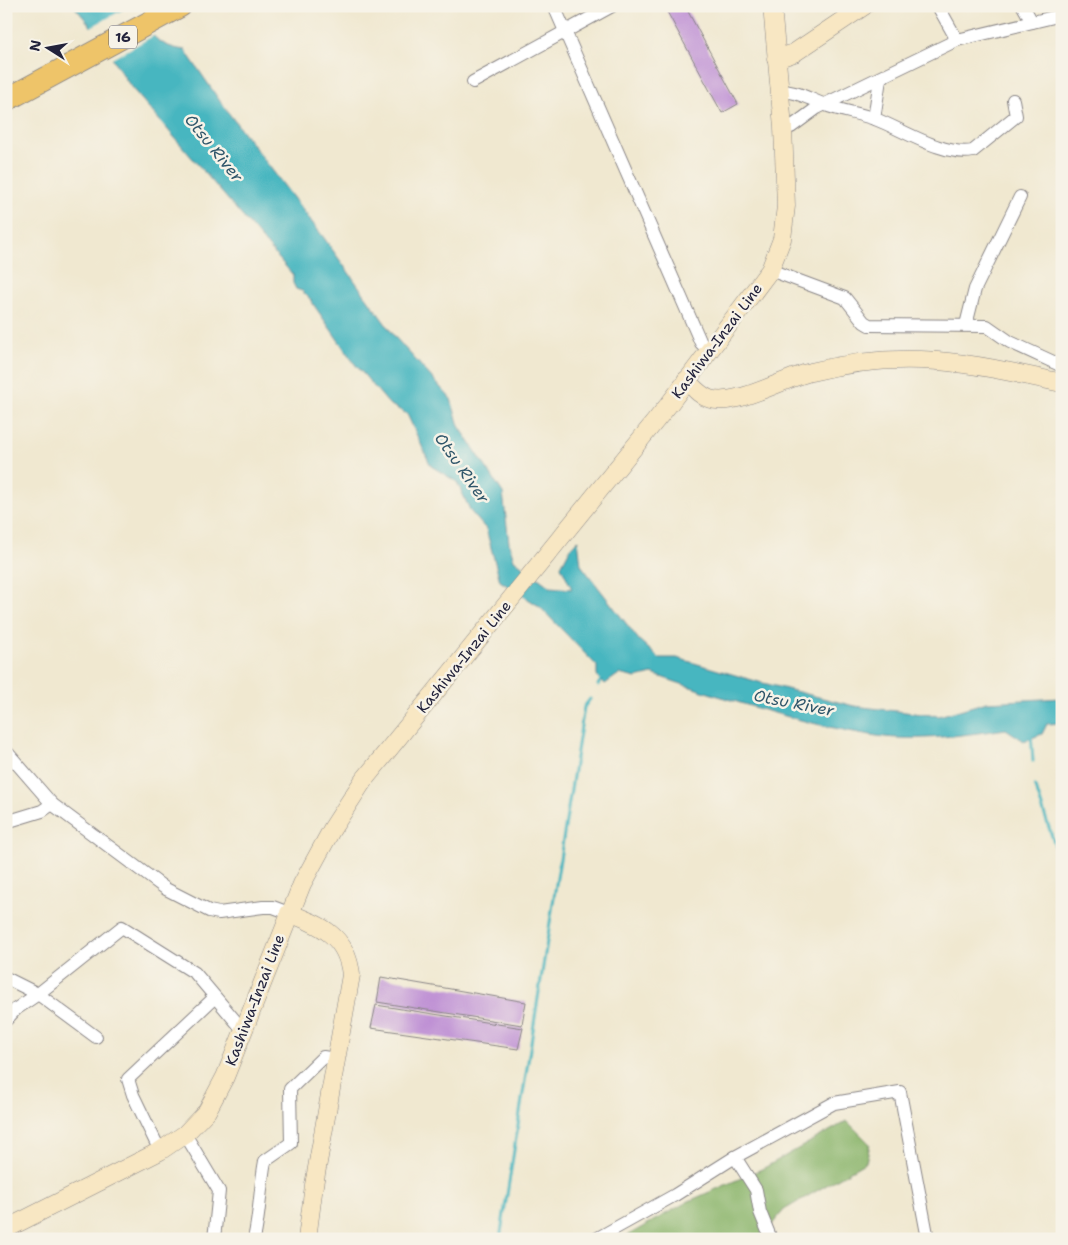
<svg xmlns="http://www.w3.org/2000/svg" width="1068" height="1245" font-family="'Shantell Sans',sans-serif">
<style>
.forest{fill:#8bb56c;stroke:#566c54}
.water{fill:#47b6c0;stroke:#346c7e}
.pier{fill:#f0e8d0}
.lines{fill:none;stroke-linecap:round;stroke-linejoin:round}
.stream{stroke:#47b6c0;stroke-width:3}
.building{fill:#be8fd4}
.street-casing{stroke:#898586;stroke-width:14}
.secondary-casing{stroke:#898586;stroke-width:19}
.highway-casing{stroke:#898586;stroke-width:24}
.street{stroke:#fff;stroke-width:12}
.secondary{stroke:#f8e7c3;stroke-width:18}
.highway{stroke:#eec469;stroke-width:22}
.labels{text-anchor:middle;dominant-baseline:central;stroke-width:5;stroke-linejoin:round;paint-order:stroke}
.shield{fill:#f7f3e8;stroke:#62616f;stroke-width:1}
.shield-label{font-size:14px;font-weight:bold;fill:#22223b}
.street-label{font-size:15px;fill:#22223b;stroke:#f7f3e8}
.water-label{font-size:16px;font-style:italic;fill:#2f566a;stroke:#f7f3e8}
</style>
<rect width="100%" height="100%" fill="#f7f3e8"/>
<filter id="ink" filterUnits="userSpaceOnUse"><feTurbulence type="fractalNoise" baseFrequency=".02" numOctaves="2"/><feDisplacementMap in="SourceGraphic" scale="10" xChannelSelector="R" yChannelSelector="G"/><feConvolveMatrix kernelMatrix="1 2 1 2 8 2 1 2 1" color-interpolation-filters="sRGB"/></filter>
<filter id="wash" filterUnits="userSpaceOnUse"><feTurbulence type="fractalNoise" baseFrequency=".0096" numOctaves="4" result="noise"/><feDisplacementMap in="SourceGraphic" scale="20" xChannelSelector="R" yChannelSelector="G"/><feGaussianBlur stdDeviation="1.12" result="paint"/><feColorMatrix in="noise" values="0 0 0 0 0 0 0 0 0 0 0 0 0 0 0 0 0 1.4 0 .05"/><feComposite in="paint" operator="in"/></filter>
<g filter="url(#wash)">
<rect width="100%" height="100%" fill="#f0e8d0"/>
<polygon class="forest" points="847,1121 870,1144 866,1162 784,1210 760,1239 621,1239 689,1201 764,1168"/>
<path class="water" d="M74,6H133C148,30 154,46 185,50L224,107L324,238L395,337L451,399L459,426L503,493L509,543L514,560L550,587L572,589L561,566L570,549L578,540L581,565L639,640L659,658H677L759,682L854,706L939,716L987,702L1062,698V723L1047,724L1042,734L1024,741L1006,729C965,735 917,742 877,736C800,724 726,699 652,674L636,678L619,674L605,684L597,676V666L539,606L500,581L486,529L471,512L457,482L431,466L407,414L389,404L354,363L309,298L302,291L296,289L293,283V275L131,87L90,25Z"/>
<polygon class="pier" points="130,6 136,6 155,35 110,60 89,28"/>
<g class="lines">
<g class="stream">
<polyline points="598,685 603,677"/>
<polyline points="1031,734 1033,761"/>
<polyline points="1035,786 1062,866"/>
<polyline points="500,1239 584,707 590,699"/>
</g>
</g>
<g id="blocks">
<g class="building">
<polygon points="664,6 685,6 738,104 722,113"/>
<polygon points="381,977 526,1002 522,1025 377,1002"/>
<polygon points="376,1005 523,1028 518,1049 371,1028"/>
</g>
</g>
</g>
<g filter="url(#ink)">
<use href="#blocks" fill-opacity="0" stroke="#898586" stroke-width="1"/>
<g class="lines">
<defs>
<g id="street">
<polyline points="554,6 701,343 708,350"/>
<polyline points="938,6 957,40 1062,15"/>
<polyline points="1023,6 1032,22"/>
<polyline points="473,82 612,6"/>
<path d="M779,91C795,90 809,99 823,104C840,111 858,113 875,119C902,129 944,157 973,151L1016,116L1013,100"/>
<polyline points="874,119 880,79"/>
<polyline points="783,127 791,127 817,108 957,40"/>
<polyline points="770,270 845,298 864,322 869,325 987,326 1010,342 1062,366"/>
<polyline points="966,325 975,289 1020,197"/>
<polyline points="6,751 52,804 166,889 209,911 219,913 263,907 273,907 289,913"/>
<polyline points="6,822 42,811 52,804"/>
<polyline points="6,978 38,994 16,1009 6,1020"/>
<polyline points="96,1037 38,994 122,927 195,973 243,1030"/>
<polyline points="185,1134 219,1191 214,1239"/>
<polyline points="160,1151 133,1095 128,1079 214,998"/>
<polyline points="735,1157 756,1190 760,1212 771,1239"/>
<path d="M254,1239C260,1213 260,1187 265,1161L291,1143L290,1089L323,1057L336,1059"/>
<polyline points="596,1239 675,1195 735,1157 834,1103 900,1092 928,1239"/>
</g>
<g id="secondary">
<polyline points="776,59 794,53 864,6"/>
<path d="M686,380C693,387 700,396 710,399C736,407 784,378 811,372C906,348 970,363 1062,383"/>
<path d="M289,913C322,926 347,936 351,975L314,1185L307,1239"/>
<polyline points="6,1229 160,1151 185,1134 207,1111 225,1077 302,884 332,829 363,781 670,403 770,270 782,239 786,206 783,127 772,6"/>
</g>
<polyline id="highway" points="6,100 180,6"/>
</defs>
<use href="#street" class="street-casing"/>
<use href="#secondary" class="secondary-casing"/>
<use href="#highway" class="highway-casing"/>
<use href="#street" class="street"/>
<use href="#secondary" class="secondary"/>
<use href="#highway" class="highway"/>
</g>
</g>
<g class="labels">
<rect class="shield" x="109" y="25.5" width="28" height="23" rx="4"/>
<g class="shield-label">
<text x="123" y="37">16</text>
</g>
<g class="street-label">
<text transform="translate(717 341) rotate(-53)">Kashiwa-Inzai Line</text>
<text transform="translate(464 657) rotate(-51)">Kashiwa-Inzai Line</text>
<text transform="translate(255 1000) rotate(-69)">Kashiwa-Inzai Line</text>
</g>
<g class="water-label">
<text transform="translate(214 148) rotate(51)">Otsu River</text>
<text transform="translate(462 468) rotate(55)">Otsu River</text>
<text transform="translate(794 703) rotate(11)">Otsu River</text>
</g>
</g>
<rect width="1068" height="1245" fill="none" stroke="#f7f3e8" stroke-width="25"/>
<g transform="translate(48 48) rotate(281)" stroke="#f7f3e8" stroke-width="4" paint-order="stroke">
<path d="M0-4L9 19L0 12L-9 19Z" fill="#22223b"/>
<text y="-8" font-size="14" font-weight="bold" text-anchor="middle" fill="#22223b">N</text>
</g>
</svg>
